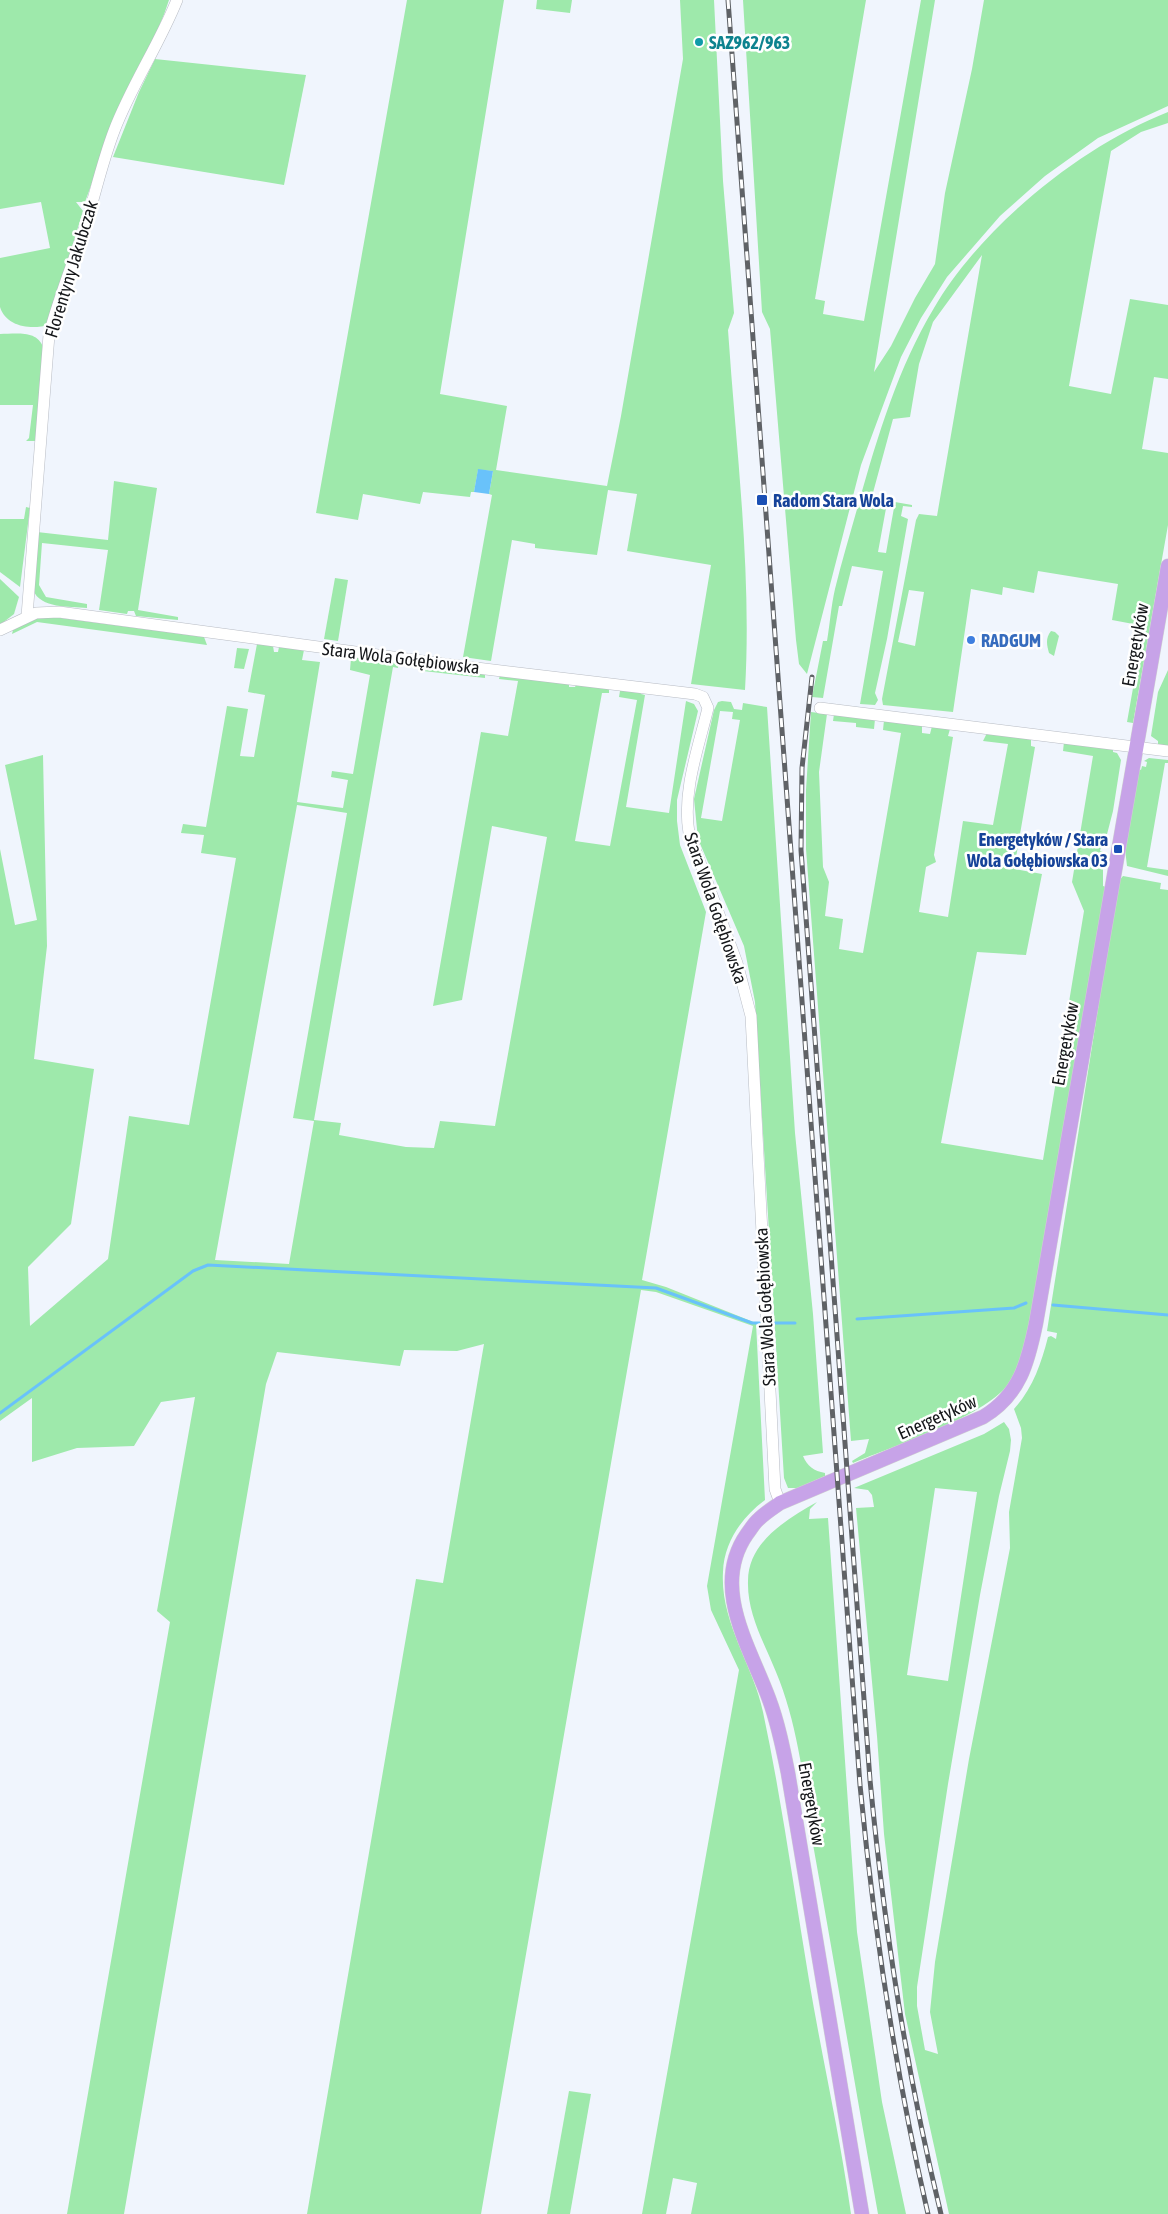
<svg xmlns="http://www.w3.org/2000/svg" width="1168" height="2214" font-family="'Asap Condensed',sans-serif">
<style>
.green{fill:#9ee9ab;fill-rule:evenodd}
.water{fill:#69c2fa}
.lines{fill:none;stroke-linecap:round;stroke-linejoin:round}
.stream{stroke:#69c2fa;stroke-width:3}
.minor-casing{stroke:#b8bcc4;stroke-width:12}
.major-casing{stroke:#d0d1d1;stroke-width:15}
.minor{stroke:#fff;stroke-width:11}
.major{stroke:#c7a3e8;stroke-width:14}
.rail-casing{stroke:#5f6266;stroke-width:5}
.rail{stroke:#fff;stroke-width:3;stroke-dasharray:9;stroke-linecap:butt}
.culture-dot{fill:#0f9aa8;stroke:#fff;stroke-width:2}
.transit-dot{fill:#1a4fb4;stroke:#fff;stroke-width:2}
.shop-dot{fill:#3f7fe0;stroke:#fff;stroke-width:2}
.labels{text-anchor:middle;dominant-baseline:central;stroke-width:5;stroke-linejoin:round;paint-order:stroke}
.culture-label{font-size:18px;font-weight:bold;fill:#0d838f;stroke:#fff;text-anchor:start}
.street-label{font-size:18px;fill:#15171a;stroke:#fff}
.transit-label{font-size:18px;font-weight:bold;fill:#164399;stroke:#fff;text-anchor:start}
.shop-label{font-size:18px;font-weight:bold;fill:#366cbe;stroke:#fff;text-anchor:start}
</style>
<rect width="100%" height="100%" fill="#f0f5fd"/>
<g class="green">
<path d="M0,0H169C158,36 137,67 122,101C107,134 98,168 85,202H76L83,211L48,325C32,330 6,327 0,307C0,294 0,271 0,258L50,248L41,202L0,209Z"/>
<path d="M407,0H504L440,394L507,406L496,470L607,486L621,416L683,59L680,0H714L723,181L734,313L728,330C736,449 752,572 745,690L691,684L711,565L627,551L637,494L608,490L597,555L535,548V544L512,540L491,661L463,657L492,495L489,494L493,471L478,470L474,492H471L470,497L423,492L420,504L363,494L358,520L316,513Z"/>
<polygon points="537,0 572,0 570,13 536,9"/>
<polygon points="743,0 866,0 815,299 825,301 823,314 864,321 921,0 935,0 874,372 891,346 915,298 935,264 945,193 972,69 984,0 1168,0 1168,106 1098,138 1045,176 1000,216 947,277 921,318 901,357 861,465 807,674 799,664 796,640 770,329 762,312"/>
<polygon points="155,59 306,75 284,185 113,157 139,92"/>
<path d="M1168,112V123L1141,132L1111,151L1069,386L1111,394L1130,299L1168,305V379L1154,377L1142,449L1168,453V525L1133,723L1127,722L1144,626L1112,620L1118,584L1038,571L1034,593L1003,587L1002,595L971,589L953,712L883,705L882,699L916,520L919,514L937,516L982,255L933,322L919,364L910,417L893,419L871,500L887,503L878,552L886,553L895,502L912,505V507L903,506L901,516L908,519L887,639L875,693L878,700L875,705L860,704L883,571L852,566L842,606H839L823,698L812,697L823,641H827C830,624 831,606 835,589C842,560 851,531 859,502C878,435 898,368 934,308C981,227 1081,146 1168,112ZM909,590L924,592L915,646L898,642Z"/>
<path d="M0,334C16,334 37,330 43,347L37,441H26L29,438L33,405H0Z"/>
<path d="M114,481L157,488L138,610L178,617V620L136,616L134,611H128L127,614L99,610L108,550L42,543L39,585L46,597L87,604V608C69,606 41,609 33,590L37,532L108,540Z"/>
<polygon points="26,507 30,508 20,587 0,572 0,519 24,519"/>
<polygon points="335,578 348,580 338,641 324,639"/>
<polygon points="0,579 19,597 14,614 0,625"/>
<polygon points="46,616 204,637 207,645 37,622 12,634 13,630 33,619"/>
<path d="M1051,631L1055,632L1059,636L1054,656L1049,653C1047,646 1045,638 1051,631Z"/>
<path d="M257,644L273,646L274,652H278L279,647L304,650L302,660L320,662L297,802L343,808L348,780L331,777L332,771L353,774L370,675L350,670L351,658H367V663H374V659L399,663L398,668L393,667L314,1120L341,1123L339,1135L406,1147L434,1148L440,1121L495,1126L547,837L492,826L462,1000L433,1006L481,732L508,736L518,681L499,679L500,675L569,682V687H575L576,685L609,689V693H602L575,841L610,846L637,700L619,697L620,691H640L641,694L645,695L626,807L669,813L686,701L694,704L698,711L677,800V821L680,845L706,912L642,1280L666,1287L756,1323L765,1500C742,1517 724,1542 723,1572C720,1622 753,1664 763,1712C782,1801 794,1891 809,1980C822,2058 840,2135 851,2214H691L697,2183L673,2178L666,2214H642L739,1670L711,1610L707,1586L753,1326L656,1292L641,1290L481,2214H307L416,1579L443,1583L484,1344L457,1351L404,1350L400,1366L277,1352L266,1384L124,2214H67L170,1622L157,1611L195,1397L161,1402L134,1446L77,1448L32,1462V1398L0,1421V849L15,925L37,920L5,765L43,755L47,946L34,1059L94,1069L71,1224L28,1267L30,1326L108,1259L129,1116L189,1125L236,858L201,853L204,835L181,833L183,824L206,827L227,706L248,709L240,756L254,757L265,695L248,692ZM297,805L347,813L293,1118L314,1121L289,1264L215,1260Z"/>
<polygon points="237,648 249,649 244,669 234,668"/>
<polygon points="423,666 485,674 485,678 423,671"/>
<polygon points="1168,670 1168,746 1158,745 1158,741 1151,736 1158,692"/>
<path d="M722,701L731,702L734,709L742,710L743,703L767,707L795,1133L813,1314L823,1453L803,1456C807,1466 814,1471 825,1473V1476L798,1488H788L784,1478L755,1002L744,946L698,839L694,799L714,710L718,702ZM720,711L733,712L732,719L740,720L722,821L701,818Z"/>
<path d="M811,712L827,714L819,772L823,867L829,882L825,916L843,919L839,949L863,953L901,733L883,730L884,720L922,725V733L930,734L932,726L950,729L948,736L953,737L934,855L936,862L926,867L919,912L948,917L963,821L993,825L1008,744L983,741L987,733L1031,739V746L1035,747L1014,869L1042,874L1026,955L977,952L941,1143L1043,1160L1084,911L1072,882L1093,756L1063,751L1064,742L1113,749V752L1117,753L1121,760L1113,811L1105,842H1102L1100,851L1103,852V886L1106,887L1024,1353C1020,1363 1016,1375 1009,1384C980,1419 896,1445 853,1463L852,1461L865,1453L869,1439L851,1441L806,849V790Z"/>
<polygon points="834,714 875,719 874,729 856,727 856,723 833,721"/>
<polygon points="1149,758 1168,760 1168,763 1165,763 1147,867 1168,870 1168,876 1127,866 1125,849 1139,769 1141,770 1142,766 1146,767 1147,762 1144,761"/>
<path d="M1123,876L1161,883L1160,889L1168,890V2214H949L905,2014L884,1834L877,1736L856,1508L874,1507L872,1495L868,1490L854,1488L984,1434L1004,1422L1009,1429L1011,1440L1010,1451L999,1496L980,1595L948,1784L917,1987V2006L925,2050L938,2054L930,2012L935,1962L969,1759L1010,1548L1009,1512L1022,1438L1021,1428L1014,1409C1033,1388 1041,1364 1048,1337L1051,1336L1056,1339L1057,1333L1047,1331L1118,882ZM935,1488L977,1492L948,1681L907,1675Z"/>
<path d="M817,1502L810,1509L809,1519L828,1518L857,1932L882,2102L906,2214H878C856,2093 836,1971 814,1850C808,1816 805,1782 798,1748C793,1722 786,1696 776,1672C764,1642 747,1614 748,1581C748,1542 787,1519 817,1502Z"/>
<polygon points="569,2091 591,2094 570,2214 547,2214"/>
</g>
<polygon class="water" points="478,469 493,471 489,494 474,492"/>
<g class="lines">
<g class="stream">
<polyline points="1053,1305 1168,1315"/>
<polyline points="857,1319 1014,1308 1026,1303"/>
<polyline points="0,1413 193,1271 208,1265 656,1288 752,1323 795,1323"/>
</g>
<defs>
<g id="minor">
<path d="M27,616L49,335C58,300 71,268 83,233C94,200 101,165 114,131C131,86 159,45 177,0"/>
<path d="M0,630L36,613L59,612L452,665L695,694L703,697L708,708C698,749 682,792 689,833L737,963L751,1016L775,1489L780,1503"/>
<polyline points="820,708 1168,751"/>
</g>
<path id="major" d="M862,2214L788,1773C783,1748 778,1723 769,1699C750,1647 710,1587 747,1534C751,1529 754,1523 759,1519C765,1513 773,1508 780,1503L983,1417C1020,1395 1028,1362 1036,1323L1168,566"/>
</defs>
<use href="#minor" class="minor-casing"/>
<use href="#major" class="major-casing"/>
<use href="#minor" class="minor"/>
<use href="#major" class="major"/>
<defs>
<g id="rail">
<path d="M728,0L860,1785C874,1931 895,2071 928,2214"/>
<path d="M812,677L802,768L801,850L870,1780C884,1926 906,2071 941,2214"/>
</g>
</defs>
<use href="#rail" class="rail-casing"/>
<use href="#rail" class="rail"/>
</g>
<circle class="culture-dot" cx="699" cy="42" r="5"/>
<g class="transit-dot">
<rect x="756" y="494" width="12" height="12" rx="2.5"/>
<rect x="1113" y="844" width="10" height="10" rx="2.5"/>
</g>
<circle class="shop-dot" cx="971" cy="640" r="5"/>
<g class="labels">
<g class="culture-label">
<text x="709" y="42">SAZ962/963</text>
</g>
<g class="street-label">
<text transform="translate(71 269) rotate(-73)">Florentyny Jakubczak</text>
<text transform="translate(1135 645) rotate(-80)">Energetyków</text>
<text transform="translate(401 658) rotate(7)">Stara Wola Gołębiowska</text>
<text transform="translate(716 908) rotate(71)">Stara Wola Gołębiowska</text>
<text transform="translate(1065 1044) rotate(-80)">Energetyków</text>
<text transform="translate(765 1307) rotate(-93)">Stara Wola Gołębiowska</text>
<text transform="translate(937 1417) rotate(-24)">Energetyków</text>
<text transform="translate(812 1804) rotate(80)">Energetyków</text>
</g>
<g class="transit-label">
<text x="773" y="500">Radom Stara Wola</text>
<text x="1108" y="839" text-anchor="end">Energetyków / Stara<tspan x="1108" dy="21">Wola Gołębiowska 03</tspan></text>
</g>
<g class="shop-label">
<text x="981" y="640">RADGUM</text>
</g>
</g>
</svg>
